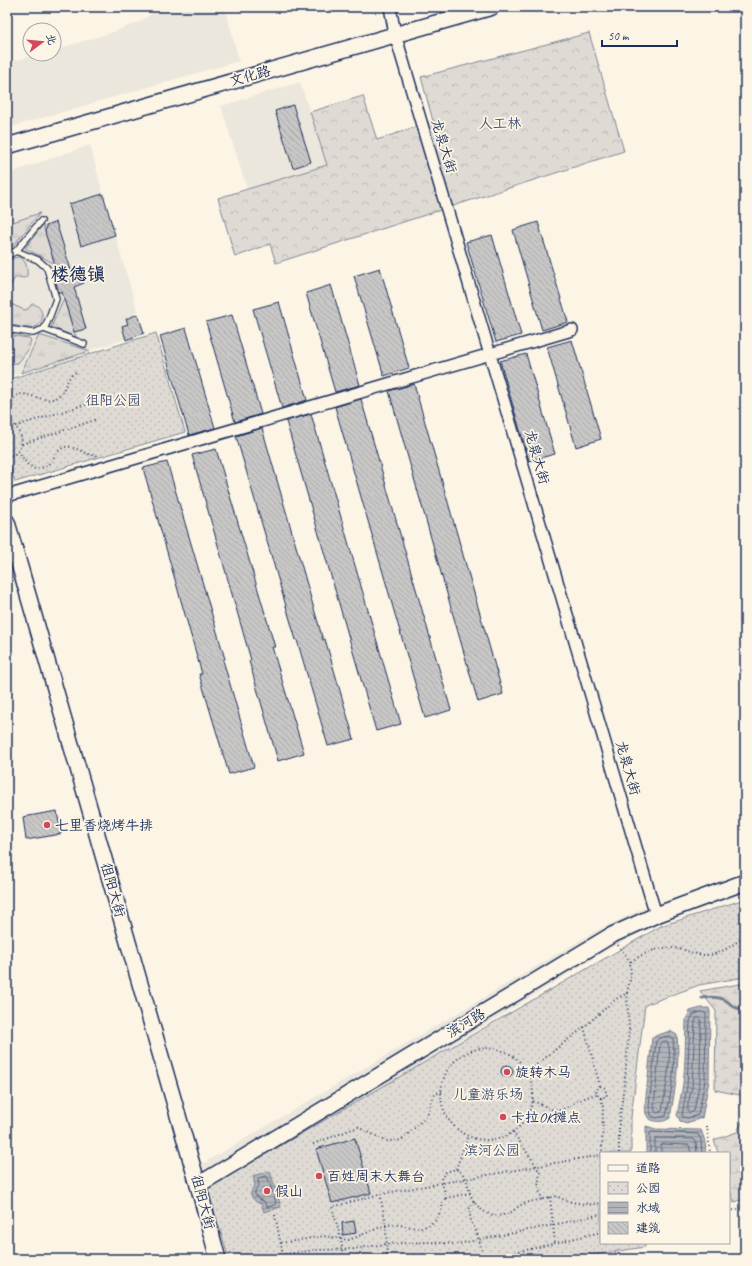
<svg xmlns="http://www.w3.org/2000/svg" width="752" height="1266" font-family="Caveat,'LXGW WenKai TC',sans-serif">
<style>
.built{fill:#ece7dc}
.grass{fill:url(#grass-tufts);stroke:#7d8599}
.forest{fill:url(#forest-crowns);stroke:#7d8599}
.wetland{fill:url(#wetland-marsh);stroke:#7d8599}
.park{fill:url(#park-dots);stroke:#7d8599}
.water{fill:url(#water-rules);stroke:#767f94}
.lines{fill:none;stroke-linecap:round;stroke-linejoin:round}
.shore{stroke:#576482;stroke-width:1}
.stream{stroke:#767f94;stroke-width:3}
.building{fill:url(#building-back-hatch);stroke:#1b2f5e}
.lane-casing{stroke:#1b2f5e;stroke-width:8}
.street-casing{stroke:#1b2f5e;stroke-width:14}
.secondary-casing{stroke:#1b2f5e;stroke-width:18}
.path{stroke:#1b2f5e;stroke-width:2;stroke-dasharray:1 3;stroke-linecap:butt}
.lane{stroke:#fcf5e5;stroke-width:5.5}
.street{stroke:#fcf5e5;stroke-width:11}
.secondary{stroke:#fcf5e5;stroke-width:15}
.poi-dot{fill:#d1495b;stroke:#fcf5e5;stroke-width:1.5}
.labels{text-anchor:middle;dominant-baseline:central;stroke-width:3.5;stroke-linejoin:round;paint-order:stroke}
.street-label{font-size:14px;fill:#1b2f5e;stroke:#fcf5e5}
.park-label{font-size:14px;fill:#425176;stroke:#fcf5e5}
.poi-label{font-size:14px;fill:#1b2f5e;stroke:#fcf5e5;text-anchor:start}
.district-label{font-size:18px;font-weight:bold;fill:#1b2f5e;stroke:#fcf5e5}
</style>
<defs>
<pattern id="grass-tufts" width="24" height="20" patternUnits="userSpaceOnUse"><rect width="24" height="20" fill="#dfdbd4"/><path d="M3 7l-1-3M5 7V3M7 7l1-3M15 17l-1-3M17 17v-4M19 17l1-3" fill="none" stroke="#bfbcb8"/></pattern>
<pattern id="forest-crowns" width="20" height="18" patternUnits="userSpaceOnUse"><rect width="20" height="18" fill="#dfdbd4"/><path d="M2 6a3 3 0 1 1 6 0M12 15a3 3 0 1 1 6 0" fill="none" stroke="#bfbcb8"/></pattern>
<pattern id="wetland-marsh" width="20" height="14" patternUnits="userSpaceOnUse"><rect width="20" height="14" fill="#dfdbd4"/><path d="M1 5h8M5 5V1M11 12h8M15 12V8" fill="none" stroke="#bfbcb8"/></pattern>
<pattern id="park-dots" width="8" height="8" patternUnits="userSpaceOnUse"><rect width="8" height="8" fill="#dfdbd4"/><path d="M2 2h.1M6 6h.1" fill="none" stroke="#bfbcb8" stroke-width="1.8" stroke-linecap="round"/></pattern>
<pattern id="water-rules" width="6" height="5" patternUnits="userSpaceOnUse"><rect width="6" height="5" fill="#b2b4b8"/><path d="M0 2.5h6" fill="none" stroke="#909399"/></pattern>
<pattern id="building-back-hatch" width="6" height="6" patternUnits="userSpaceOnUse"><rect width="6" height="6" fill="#c8c7c6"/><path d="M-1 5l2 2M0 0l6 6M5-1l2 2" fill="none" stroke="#ababac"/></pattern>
</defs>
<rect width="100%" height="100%" fill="#fcf5e5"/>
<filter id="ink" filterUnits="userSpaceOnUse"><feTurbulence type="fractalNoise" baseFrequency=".025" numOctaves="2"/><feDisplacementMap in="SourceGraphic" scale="8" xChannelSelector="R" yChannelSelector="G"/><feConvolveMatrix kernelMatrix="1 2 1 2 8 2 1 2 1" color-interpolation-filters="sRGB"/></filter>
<g filter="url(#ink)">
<g class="built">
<polygon points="169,7 225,7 239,61 7,128 7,63 39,54 54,54 54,50 113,32 137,23 156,11"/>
<polygon points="300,82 327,165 247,189 221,106"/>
<polygon points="90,145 103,194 144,333 7,377 7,174"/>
<polygon points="745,874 745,893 655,926 612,947 276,1154 210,1200 199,1166 596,931 644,908"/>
</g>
<g class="grass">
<polygon points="40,213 13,246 7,243 7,224"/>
<polygon points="43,225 55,264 25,248"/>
<path d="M19,257C26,260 28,268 27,276L24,278L18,277L14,279L7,293V262L11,259Z"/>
<polygon points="64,299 76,337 51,327"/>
<path d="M7,302L24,310L28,309L32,304C43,304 48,325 32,328C24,329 15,325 7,324Z"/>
<polygon points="7,335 29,338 31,340 28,350 18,363 7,364"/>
<polygon points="39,335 90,351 21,373"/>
</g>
<polygon class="forest" points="589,33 624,151 276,263 270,244 235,257 218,198 327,165 310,112 363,96 377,140 433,121 421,77"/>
<g class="wetland">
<polygon points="745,983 745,1096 715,1090 716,1011 700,991"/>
<polygon points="745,1116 745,1199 734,1202 729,1187 729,1153 718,1153 714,1140 737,1132"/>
</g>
<g class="park">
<polygon points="156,333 185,432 15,482 7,457 7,380"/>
<polygon points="745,899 745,977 699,985 645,1005 631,1117 631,1153 601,1153 601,1243 644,1243 645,1247 567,1259 229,1259 207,1188 661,926"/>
</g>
<g class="water">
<path d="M701,1008H709L710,1011L709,1081L702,1118L686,1123L680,1121L677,1115C679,1110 678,1106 680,1100C686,1074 685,1047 686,1020L690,1011Z"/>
<path d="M670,1031L677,1035C680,1063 675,1090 670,1118C663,1123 656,1122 649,1119L646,1114L645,1106L652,1037Z"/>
<path d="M646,1126L656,1129L701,1130C704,1137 707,1146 705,1153H646Z"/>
<path d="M270,1171L281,1207L264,1212L261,1204C251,1201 248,1192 255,1185L253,1176Z"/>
</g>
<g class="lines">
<g class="shore">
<polygon points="702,1012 705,1013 706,1014 705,1081 698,1115 687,1118 683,1117 682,1115 687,1087 690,1021 693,1015"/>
<polygon points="699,1018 701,1020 700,1080 694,1111 690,1113 688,1111 688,1104 692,1087 695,1022 696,1019"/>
<path d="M670,1036L673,1038C676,1063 672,1091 666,1116L656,1118L651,1115L649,1106L656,1041L660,1038Z"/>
<path d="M667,1041C674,1051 664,1097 662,1111L657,1113L655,1111L654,1106L660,1044L662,1042Z"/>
<polyline points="650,1153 650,1133 652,1132 698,1134 701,1140 702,1153"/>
<polyline points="655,1153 655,1139 657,1138 694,1139 696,1142 697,1153"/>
<polyline points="661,1153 661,1145 663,1144 689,1145 691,1153"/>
<polygon points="266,1176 268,1178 276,1203 274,1205 268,1207 266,1206 264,1201 258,1199 255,1194 255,1191 259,1186 258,1179"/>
</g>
<path class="stream" d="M702,998C709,997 718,996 725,1000C733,1004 729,1007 741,1009L745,1006"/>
</g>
<g class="building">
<polygon points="293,105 311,162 293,168 275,111"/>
<polygon points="103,194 115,235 81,246 69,204"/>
<polygon points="56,222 71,270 79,268 84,283 74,287 86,329 74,332 62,292 59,293 52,269 56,268 45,232 46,226"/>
<polygon points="538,222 568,322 542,330 513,230"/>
<polygon points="492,235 521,335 496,342 466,242"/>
<polygon points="380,268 409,368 384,376 354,276"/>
<polygon points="331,285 360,385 335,392 306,293"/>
<polygon points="279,302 307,400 282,408 253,309"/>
<polygon points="138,314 144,333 126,340 122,326 128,324 126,319"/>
<polygon points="232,315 261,414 235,422 206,322"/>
<polygon points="186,328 215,428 189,435 160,336"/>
<polygon points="572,340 601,439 576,447 547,347"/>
<polygon points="526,354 555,454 529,461 500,361"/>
<polygon points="414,384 503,694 478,702 389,391"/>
<polygon points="361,399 451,710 425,718 335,407"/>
<polygon points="311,414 401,724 376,731 286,421"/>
<polygon points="262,428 323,640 325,639 354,739 328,746 297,640 296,640 236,436"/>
<polygon points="216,449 275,647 272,647 304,753 278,761 249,661 251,660 192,455"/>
<polygon points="167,462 225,659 223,660 254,767 229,774 199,674 202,674 143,468"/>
<polygon points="57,811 61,834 26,840 23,817"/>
<circle cx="507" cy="1071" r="6"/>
<polygon points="355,1138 371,1193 332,1203 316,1149"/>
<polygon points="354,1221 356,1233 343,1235 342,1223"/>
</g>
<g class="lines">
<defs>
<g id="lane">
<polyline points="16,251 41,221"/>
<polyline points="7,256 16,251 38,260 47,268 56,299 49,318 44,329 33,333 7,329"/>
<polyline points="44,329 84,344"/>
</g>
<g id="street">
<polyline points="390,7 395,34 656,915"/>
<polyline points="7,496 572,330"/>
</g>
<g id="secondary">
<polyline points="7,146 492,7"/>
<polyline points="7,522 198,1185 218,1259"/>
<polyline points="198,1185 610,936 656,915 745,882"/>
</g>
</defs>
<use href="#lane" class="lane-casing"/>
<use href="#street" class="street-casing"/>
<use href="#secondary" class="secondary-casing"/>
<g class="path">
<path d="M7,422C19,425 26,440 18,451C16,454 11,456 7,457"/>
<path d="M10,422C10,370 37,409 57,397C65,392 65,382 71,376C73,374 76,372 78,371"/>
<polyline points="16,426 90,403"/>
<polyline points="22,444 95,420"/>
<path d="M18,451L27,464L35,469C38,468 42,468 44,467C53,463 56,450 65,447C77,445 87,458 99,455"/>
<polyline points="618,945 630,962"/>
<polyline points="584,1027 600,1086 596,1090 598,1097 601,1098 607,1096 605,1088 600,1086"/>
<circle cx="487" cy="1094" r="46"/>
<path d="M527,1072L584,1027L616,999L627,993L631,975L630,962C646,952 661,945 679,949C690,951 698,956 709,955C723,953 733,944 745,937"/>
<polyline points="601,1098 603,1106 602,1153"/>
<polyline points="533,1101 551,1109 560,1110 569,1107 576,1101 596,1094"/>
<polyline points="707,1126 710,1153"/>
<polyline points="513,1132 535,1164 540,1173 538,1186 542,1200"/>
<path d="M313,1144L358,1127L386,1141L402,1140L426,1117C431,1110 430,1100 436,1093L442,1092"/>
<polyline points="619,1153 619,1123 625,1078 629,1029 627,993"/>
<polyline points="456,1169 468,1136"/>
<path d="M470,1193L446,1198L441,1178L446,1172L456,1169C470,1177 466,1185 472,1198C478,1211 493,1219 507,1214C513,1212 518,1206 523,1204C534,1200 546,1199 557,1196C568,1203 588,1206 601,1203"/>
<polyline points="380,1194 386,1225 387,1259"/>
<polyline points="550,1197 555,1243"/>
<polyline points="729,1200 730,1211"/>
<polyline points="474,1201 469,1209 471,1221 477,1233 484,1258"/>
<polyline points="729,1211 745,1208"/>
<polyline points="275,1215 283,1255 290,1259"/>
<polyline points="281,1243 324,1236 349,1240 386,1225 395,1224 416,1228 428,1226 436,1220 442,1209 443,1201 446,1198"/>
<polyline points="273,1256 314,1250 353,1249 386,1244 428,1242 457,1244 554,1225 601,1214"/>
<polyline points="343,1259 341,1239 332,1207 380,1194 601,1155"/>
<polyline points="472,1259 497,1257 601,1232"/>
</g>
<use href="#lane" class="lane"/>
<use href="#street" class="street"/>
<use href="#secondary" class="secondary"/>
</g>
</g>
<g class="poi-dot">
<circle cx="47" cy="825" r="4"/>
<circle cx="507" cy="1072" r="4"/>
<circle cx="503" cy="1117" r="4"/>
<circle cx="319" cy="1176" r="4"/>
<circle cx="267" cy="1191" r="4"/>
</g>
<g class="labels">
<g class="street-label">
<text transform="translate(250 76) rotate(-16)">文化路</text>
<text transform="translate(444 146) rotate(73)">龙泉大街</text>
<text transform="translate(537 457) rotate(74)">龙泉大街</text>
<text transform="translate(628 768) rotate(74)">龙泉大街</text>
<text transform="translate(113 890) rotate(74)">徂阳大街</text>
<text transform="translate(466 1023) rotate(-31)">滨河路</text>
<text transform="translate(203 1202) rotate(75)">徂阳大街</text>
</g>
<g class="park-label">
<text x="500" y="123">人工林</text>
<text x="113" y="400">徂阳公园</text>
<text x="488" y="1094">儿童游乐场</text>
<text x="492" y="1150">滨河公园</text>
</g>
<g class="poi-label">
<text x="55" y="825">七里香烧烤牛排</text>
<text x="515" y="1072">旋转木马</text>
<text x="511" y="1117">卡拉OK摊点</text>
<text x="327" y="1176">百姓周末大舞台</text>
<text x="275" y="1191">假山</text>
</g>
<g class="district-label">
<text x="78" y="274">楼德镇</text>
</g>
</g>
<rect width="752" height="1266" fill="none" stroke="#fcf5e5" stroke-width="24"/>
<rect x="12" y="12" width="728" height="1242" fill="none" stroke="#1b2f5e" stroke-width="1.5" filter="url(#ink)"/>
<rect x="600" y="1152" width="130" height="92" fill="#fcf5e5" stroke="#a2a6af"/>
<rect x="608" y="1165" width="20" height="6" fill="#fcf5e5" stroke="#a2a6af"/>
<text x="636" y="1172" font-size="12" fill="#1b2f5e">道路</text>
<rect x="608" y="1182" width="20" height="12" fill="url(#park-dots)" stroke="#a2a6af"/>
<text x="636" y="1192" font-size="12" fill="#1b2f5e">公园</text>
<rect x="608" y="1202" width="20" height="12" fill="url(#water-rules)" stroke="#a2a6af"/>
<text x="636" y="1212" font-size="12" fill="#1b2f5e">水域</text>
<rect x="608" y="1222" width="20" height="12" fill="url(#building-back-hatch)" stroke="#a2a6af"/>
<text x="636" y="1232" font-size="12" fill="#1b2f5e">建筑</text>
<g transform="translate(42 42) rotate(74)"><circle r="19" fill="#fcf5e5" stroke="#a2a6af"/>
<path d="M0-3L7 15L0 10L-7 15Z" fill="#d1495b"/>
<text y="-6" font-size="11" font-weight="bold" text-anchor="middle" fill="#1b2f5e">北</text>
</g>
<path d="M602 40v6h75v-6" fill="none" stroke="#1b2f5e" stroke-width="2"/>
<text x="608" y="40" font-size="12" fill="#1b2f5e" stroke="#fcf5e5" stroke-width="3" paint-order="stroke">50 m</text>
</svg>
